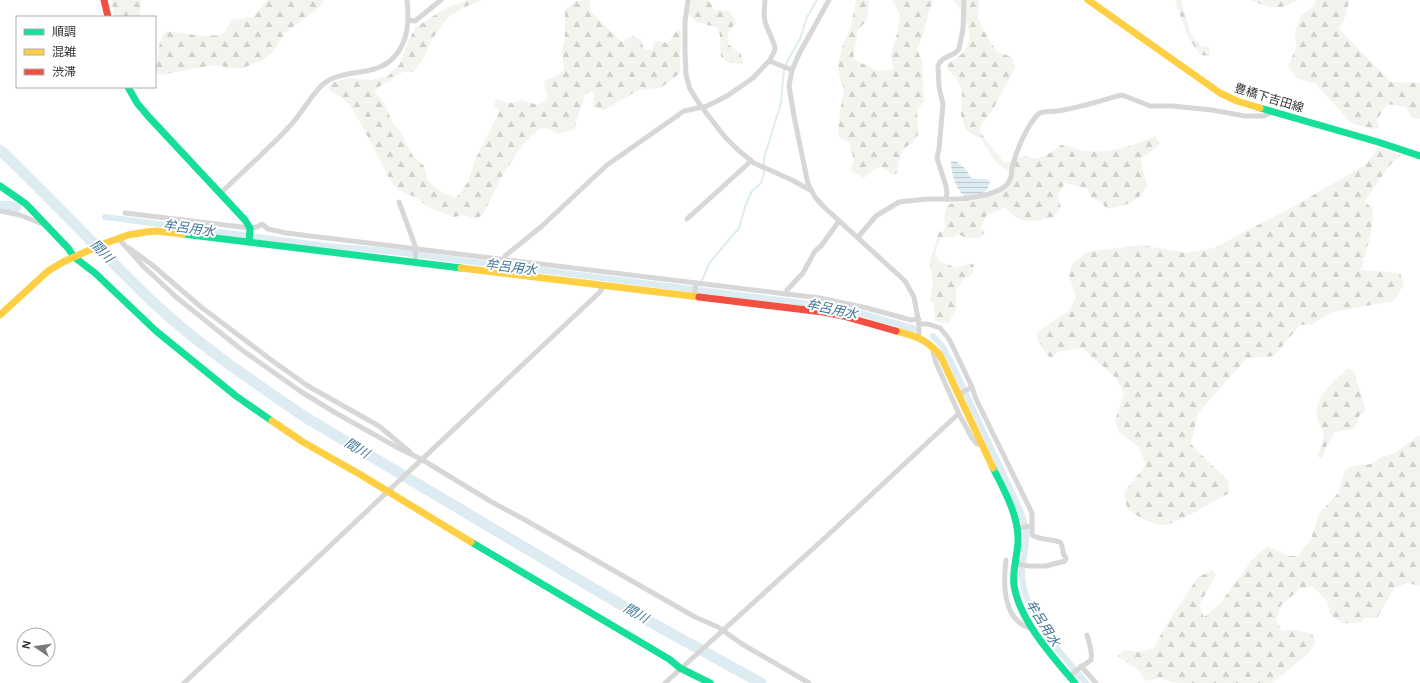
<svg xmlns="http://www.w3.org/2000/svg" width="1420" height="683" font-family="'DM Sans','Noto Sans JP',sans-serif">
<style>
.forest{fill:url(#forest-firs)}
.water{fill:url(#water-rules)}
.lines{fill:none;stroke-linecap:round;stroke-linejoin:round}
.stream{stroke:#ddebf3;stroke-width:2}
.canal{stroke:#ddebf3;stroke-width:6}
.river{stroke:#ddebf3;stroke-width:11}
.street{stroke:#d7d7d7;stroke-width:5}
.fast{stroke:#16e098;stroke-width:7}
.slow{stroke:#ffcf43;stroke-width:7}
.jam{stroke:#f24e42;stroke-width:7}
.labels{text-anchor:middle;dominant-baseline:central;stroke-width:4;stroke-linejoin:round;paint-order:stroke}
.street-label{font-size:12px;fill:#333;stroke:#fff}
.water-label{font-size:13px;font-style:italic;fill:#3f7597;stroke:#fff}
</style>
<defs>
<pattern id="forest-firs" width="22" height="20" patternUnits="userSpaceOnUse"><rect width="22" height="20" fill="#f1f5ed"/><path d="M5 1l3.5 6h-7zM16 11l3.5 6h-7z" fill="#cfd2cc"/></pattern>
<pattern id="water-rules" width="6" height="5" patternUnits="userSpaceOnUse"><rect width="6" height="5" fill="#ddebf3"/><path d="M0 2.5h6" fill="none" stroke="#becad1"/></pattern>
</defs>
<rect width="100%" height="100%" fill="#fff"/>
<g class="forest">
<polygon points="111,0 141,0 140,17 115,17"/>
<polygon points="267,0 324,0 322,4 313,12 285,33 272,53 263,60 240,69 213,65 161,75 155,73 160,41 166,31 203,36 222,35 233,19 254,17"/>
<path d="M467,0H483L462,8L447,18L431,41L425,56L414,72H403L377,88L375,93L384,103L393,123L400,131L413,156L424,166L428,181L445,194L456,198L468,182L475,160L499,113L500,110L493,106L497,99C506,103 512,105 521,100L538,105L548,99L544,85L545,80L558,75L564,69L562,50L565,38V10L575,1L590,0V11L600,21L622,42L633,36L641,40L644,49L652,50L654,41L668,43L678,29L681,33L680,73L662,87L637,91L604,110L593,107L594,93L590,91L585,95L574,129L558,134L549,129L541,128L532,135L518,151L501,178L483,214L476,219L464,215L454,217L430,208L415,197L398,190L389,178L360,122L350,105L343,98L331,92L328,87L332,83L348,78L371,80L388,76L400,64L405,49L415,28L446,8Z"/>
<polygon points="691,0 708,0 715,10 730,11 736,22 728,34 728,44 741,54 743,64 728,62 721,57 720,36 718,28 695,21 689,14"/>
<path d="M856,0H869L867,21L858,29L853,59L878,71L893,69L891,54L897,34L900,14L892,0H934L929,10L924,32L917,49L922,61L924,102L917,110L918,134L913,143C900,147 899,161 897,173L892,175L882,167L875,169L864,178L851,171L854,160L849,142L838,136L840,112L844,90L839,74L838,63L843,45L851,26Z"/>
<path d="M953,0H979L978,18L982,28L997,52L1012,57L1015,68L992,111L980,126V132L1003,161L1012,163C1027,150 1025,160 1039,158C1047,156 1054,150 1061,145C1070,145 1077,150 1085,151C1109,154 1134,146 1155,136L1160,143L1156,148L1140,159L1147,185C1138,204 1126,205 1107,209L1101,202L1092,198L1087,188L1065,183L1057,196L1061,207L1053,218C1031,221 1020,226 1005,207L986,216L981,227L985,232L979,238H967L957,234L954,237H941L935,254L939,261L956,268L970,263L974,265L973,274L962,280L956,291V309L948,324L935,321L934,304L930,300L933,284L930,261L939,232L944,231C946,223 943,216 946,209C948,204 951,203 956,203C975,201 994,197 1009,184V173L996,162L981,139L966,130L961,116L962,90L956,78L947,69L948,64C954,60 961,56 965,50C976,33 964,13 953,0Z"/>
<polygon points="1175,0 1181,0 1191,34 1201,46 1210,47 1209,56 1200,55 1188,37"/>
<path d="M1249,0H1297C1278,13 1268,6 1249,0Z"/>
<polygon points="1316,0 1349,0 1346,15 1339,29 1391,82 1420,83 1420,119 1412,118 1406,107 1387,104 1377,120 1379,128 1371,129 1351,123 1316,84 1297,78 1288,66 1296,48 1295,31 1301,16 1314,6"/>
<path d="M1379,148L1401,155L1389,166L1365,201L1373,210L1371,233L1361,270L1400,273L1404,284L1394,301L1332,312L1313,324L1300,325L1274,356L1247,358L1198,413L1191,444L1229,482V493C1218,499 1173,526 1163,525C1148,523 1138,517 1127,508L1124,492L1146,465L1139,447L1119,432L1115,421L1124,393L1116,378L1082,348L1057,352L1051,358L1046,354L1036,336L1040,330L1069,311L1076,297L1069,275L1072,264L1087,252L1141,245L1186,253L1214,248L1296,205L1365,165Z"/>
<path d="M1348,368L1354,371L1366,411L1359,416L1357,424L1352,429L1335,432L1326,447L1322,459L1317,456C1320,450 1325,439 1323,432C1322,427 1317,421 1317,415C1315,396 1335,380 1348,368Z"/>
<polygon points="1419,435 1420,435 1420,586 1407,583 1394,588 1377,618 1366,618 1360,623 1342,623 1330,614 1327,601 1313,587 1301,588 1281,605 1276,621 1282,631 1296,630 1312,634 1316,642 1308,654 1272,683 1175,683 1160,678 1145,681 1139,670 1117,656 1124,650 1137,652 1154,648 1165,627 1198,577 1213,570 1216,575 1199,605 1204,617 1219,605 1251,561 1267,546 1290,556 1298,556 1311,539 1319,514 1339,492 1344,472 1352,466 1372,464 1382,457 1395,453"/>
</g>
<path class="water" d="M955,161C963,165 967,170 971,178L986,179L990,181C987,196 978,194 966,197C956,191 951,173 951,162Z"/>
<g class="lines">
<polyline class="stream" points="700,291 702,280 710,262 739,228 746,204 752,191 761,183 764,174 764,158 781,103 784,70 789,58 800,39 807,17 817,0"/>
<g class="canal">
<polyline points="105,217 327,246 387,251 827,306 860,313 915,329"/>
<path d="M933,336L942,346L951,362L1020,510C1023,518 1026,526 1026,534C1027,547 1022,560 1022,573C1022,612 1062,655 1086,683"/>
</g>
<g class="river">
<path d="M0,150C53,200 102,254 155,304C201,347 254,382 305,417L645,619L761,683"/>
<polyline points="0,206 16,207"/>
</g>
<g class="street">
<polyline points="688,0 685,22 685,51 686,75 690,89 700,105 725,137 738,150 754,163 792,180 810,190"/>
<polyline points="829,0 799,54 792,70 789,86 794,116 808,184 815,197 824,207 905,281 914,297 919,324 919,337"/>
<polyline points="409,20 415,21 441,0"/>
<polyline points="770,60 772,62 792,70"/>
<path d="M220,194C234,180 248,167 262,154C271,145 280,137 288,128C301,115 309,98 322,85C342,67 376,78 394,57C409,41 409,20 407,0"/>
<path d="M946,199C960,200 1005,196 1010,179C1012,176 1012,171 1012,167C1016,153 1021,140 1028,128C1031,123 1035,116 1040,113C1045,111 1052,112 1058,111C1079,108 1100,101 1121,95L1125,96L1150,106H1172L1212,110L1245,116H1264L1270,113L1272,110"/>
<polyline points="399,202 416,248 415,262"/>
<polyline points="0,211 20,215 45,225"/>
<polyline points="125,213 250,228 257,227 262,224 268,229 286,233 820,298 867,308 911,320 919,319"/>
<polyline points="687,219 751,161"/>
<polyline points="858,237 876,216 899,202 927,199 946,199 947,193 946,186 937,158 939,149 943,104 939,87 938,66 940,62 943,59 955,53 959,49 963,29 964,0"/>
<polyline points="118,238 143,266 176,297 242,350 300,391 334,412 400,449 421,459 490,501 527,521 695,617 718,627 742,644 809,683"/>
<polyline points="129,248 151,264 201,307 274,362 308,386 379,426 410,452 411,454"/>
<polyline points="503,272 505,256 542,226 607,165 684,111 707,106 727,96 753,78 770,60 775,50 774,44 765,22 764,14 765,0"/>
<polyline points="787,294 787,290 803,273 815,251 821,246 839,221"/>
<polyline points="694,296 696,283"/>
<path d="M919,324H928L940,328L949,339L953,347L972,387L976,399L1032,513V535C1039,540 1052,539 1060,542C1064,546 1061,553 1066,558L1065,561L1046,566H1030L1014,564"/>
<polyline points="933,347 933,352 936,363 959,414 972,438 977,444 983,444"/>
<polyline points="959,394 972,387"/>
<polyline points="1017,528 1032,526"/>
<path d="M1006,560C1003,585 1003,623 1034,629"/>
<polyline points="1081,666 1096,683"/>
<path d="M1070,677L1074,672L1091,660C1093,652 1089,643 1087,635"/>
<polyline points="184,683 601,291 602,285"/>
<polyline points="665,683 828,535 956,416 959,414"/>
</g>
<g class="fast">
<polyline points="128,87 137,103 148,116 245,220 250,228 249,242"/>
<polyline points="1260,108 1378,142 1420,156"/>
<polyline points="0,186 26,204 68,248 74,257 95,273 156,331 236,396 272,421"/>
<polyline points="183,234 461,268"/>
<path d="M993,468C1004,490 1018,514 1018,539C1018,555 1012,570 1014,585C1019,620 1053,657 1075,683"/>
<polyline points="471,542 669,659 680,668 710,683"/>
</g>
<g class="slow">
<polyline points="1088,0 1220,93 1237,101 1260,108"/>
<polyline points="461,268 699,297"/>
<polyline points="0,315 48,271 63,262 103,244 128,235 146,232 156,231 183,234"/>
<path d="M896,331C916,336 926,339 940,355L993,468"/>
<polyline points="272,421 303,442 361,475 471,542"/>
</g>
<g class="jam">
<polyline points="104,0 108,17"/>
<polyline points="699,297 823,312 843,316 896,331"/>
</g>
</g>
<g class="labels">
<g class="street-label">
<text transform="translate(1269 98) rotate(17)">豊橋下吉田線</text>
</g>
<g class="water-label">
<text transform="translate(189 228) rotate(8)">牟呂用水</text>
<text transform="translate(102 251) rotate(45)">間川</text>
<text transform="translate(511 267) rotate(7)">牟呂用水</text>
<text transform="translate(832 309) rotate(12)">牟呂用水</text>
<text transform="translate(357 448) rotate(31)">間川</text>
<text transform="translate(636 613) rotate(30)">間川</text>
<text transform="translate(1043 623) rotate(58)">牟呂用水</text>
</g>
</g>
<rect x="16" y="16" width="140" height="72" fill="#ffffff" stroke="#adadad"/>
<rect x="24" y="29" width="20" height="6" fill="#16e098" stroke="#adadad"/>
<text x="52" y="36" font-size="12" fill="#333333">順調</text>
<rect x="24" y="49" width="20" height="6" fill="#ffcf43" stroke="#adadad"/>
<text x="52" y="56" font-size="12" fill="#333333">混雑</text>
<rect x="24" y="69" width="20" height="6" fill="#f24e42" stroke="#adadad"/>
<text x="52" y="76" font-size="12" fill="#333333">渋滞</text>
<g transform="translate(36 647) rotate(283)"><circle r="19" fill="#ffffff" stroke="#adadad"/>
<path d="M0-3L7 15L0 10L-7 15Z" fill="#7a7a7a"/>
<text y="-6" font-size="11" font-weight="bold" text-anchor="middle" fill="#333333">N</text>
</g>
</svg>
